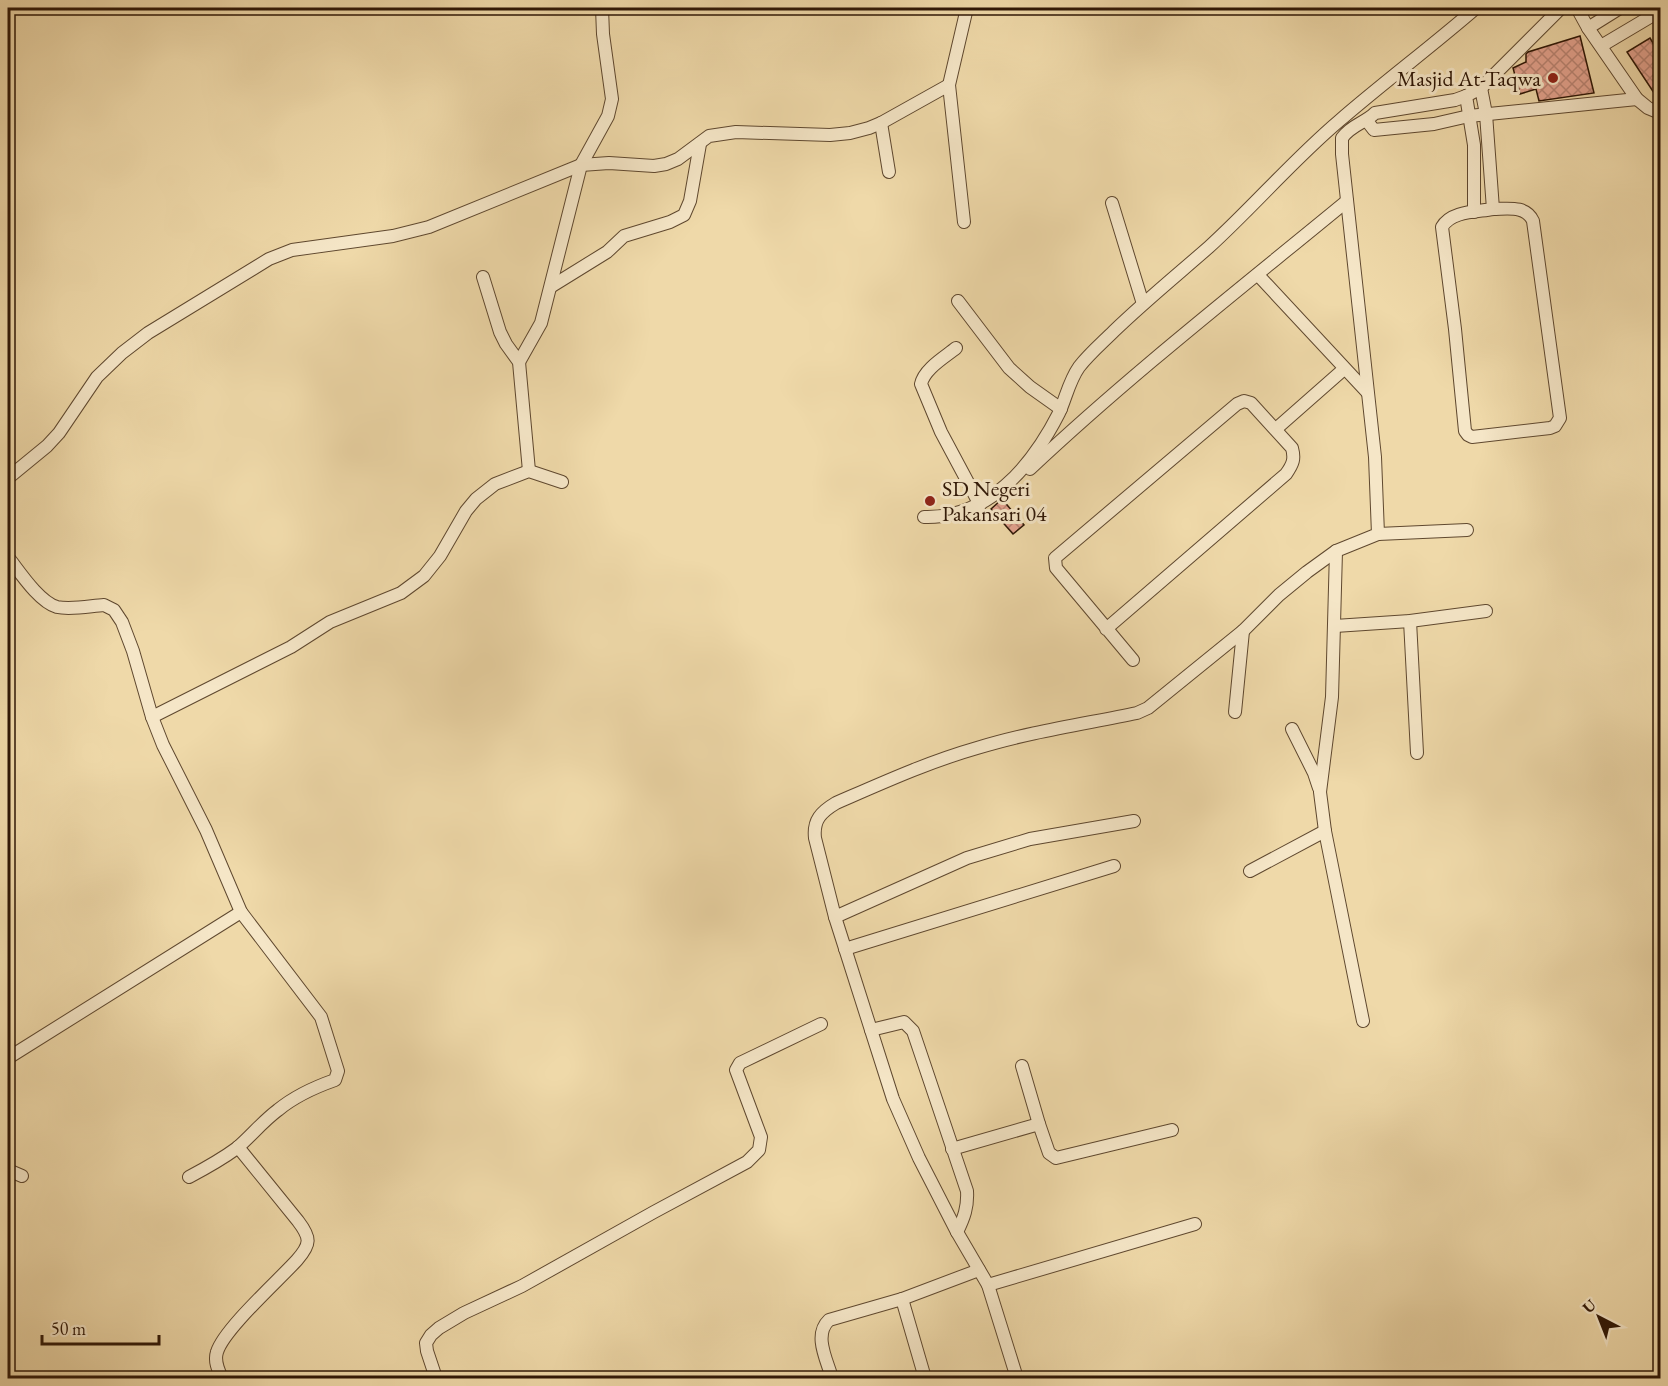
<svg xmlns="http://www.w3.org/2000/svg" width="1668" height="1386" font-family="'EB Garamond',serif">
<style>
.building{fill:url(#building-cross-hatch);stroke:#2f1706;stroke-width:1.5}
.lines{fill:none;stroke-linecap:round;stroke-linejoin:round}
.street-casing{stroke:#5f482f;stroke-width:14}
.street{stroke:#f5e6c7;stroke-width:12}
.poi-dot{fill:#8f2418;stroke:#f5e6c7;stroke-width:2}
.labels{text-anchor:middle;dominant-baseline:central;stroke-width:6;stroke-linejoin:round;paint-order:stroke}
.poi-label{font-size:22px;fill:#2f1706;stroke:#f5e6c7;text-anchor:end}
</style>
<defs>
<pattern id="building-cross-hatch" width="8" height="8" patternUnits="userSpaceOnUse" patternTransform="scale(1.5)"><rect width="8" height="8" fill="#e4a38f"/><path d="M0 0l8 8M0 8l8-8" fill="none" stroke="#b98473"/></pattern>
</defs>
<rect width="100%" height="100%" fill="#efd9a9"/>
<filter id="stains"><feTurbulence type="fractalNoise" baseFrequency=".00333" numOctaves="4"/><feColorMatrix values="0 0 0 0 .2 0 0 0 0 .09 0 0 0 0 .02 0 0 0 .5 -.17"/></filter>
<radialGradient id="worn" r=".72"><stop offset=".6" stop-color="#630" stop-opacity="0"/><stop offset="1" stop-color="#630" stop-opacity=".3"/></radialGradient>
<g class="building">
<polygon points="1580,36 1594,93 1539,101 1536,89 1520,94 1513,68 1526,62 1526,54 1528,52"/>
<polygon points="1650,38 1660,55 1660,102 1627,52"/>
<polygon points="1002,499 1024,525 1013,534 991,509"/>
</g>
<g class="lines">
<defs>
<g id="street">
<polyline points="1577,8 1588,28 1637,99 1648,108 1660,113"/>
<polyline points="1588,28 1620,8"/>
<polyline points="1601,46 1660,11"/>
<polyline points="1481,88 1486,114 1493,209"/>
<polyline points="1367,121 1374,130 1434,124 1469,116 1637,99"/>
<polyline points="881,123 889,172"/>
<polyline points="1112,203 1143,304"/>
<path d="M1493,209C1507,209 1526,205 1533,221L1560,418L1555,426L1550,428L1472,437L1468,435L1465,431L1455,329L1442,227C1451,211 1476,212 1493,209Z"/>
<polyline points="1474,212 1474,145 1466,96 1481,88 1561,8"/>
<polyline points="964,222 949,85 967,8"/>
<polyline points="1258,275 1367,392"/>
<polyline points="483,277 500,332 506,344 519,362 529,471"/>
<polyline points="552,286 607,252 624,236 670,222 684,215 690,201 700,144"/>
<polyline points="958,301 1009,368 1030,387 1061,409"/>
<path d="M956,348C945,357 924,369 921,384L941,432L980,505"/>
<polyline points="519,362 541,323 581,165 608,116 612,99 603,34 602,8"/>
<polyline points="1277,428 1344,369"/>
<path d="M1030,469C1131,374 1240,289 1347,201"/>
<polyline points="8,478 47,446 59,433 97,377 122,353 148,333 269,259 292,250 393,236 429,227 581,165 609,163 654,166 666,164 678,159 709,136 736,132 830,135 850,133 869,128 881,123 949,85"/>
<path d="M924,517C988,519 1032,466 1059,413C1066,398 1069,381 1079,367C1089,354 1102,343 1114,331C1144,302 1177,275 1209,247C1254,206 1293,160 1339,121C1384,82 1431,47 1476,8"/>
<polyline points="1378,534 1467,530"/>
<polyline points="1336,551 1332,697 1320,792 1325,831 1363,1021"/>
<path d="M8,557C19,571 39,602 57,607C71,610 90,606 104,605L114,610L122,622L133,651L152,717L163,745L206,830L241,912L321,1017L338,1071L335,1080C315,1087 295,1096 278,1110C263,1121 251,1136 237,1148C222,1159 206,1168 189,1177"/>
<polyline points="1410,621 1417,753"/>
<polyline points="1335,626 1410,621 1486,611"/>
<path d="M1106,629L1286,474C1293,464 1295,459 1292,448L1251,403L1244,401L1237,404L1055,558L1056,568L1133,660"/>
<polyline points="1235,712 1243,631"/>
<polyline points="152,717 291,647 330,622 401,593 424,576 440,556 466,511 476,499 495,484 529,471 562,482"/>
<polyline points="1292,729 1314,773 1319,788"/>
<polyline points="1250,871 1325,831"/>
<polyline points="835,917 967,858 1030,839 1134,821"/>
<polyline points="845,949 1114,866"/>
<path d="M871,1030L904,1022L913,1031L967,1191C968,1207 964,1218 957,1232"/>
<polyline points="8,1058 241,912"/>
<polyline points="1022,1066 1039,1124"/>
<polyline points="952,1149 1039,1124 1049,1153 1056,1158 1172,1130"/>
<polyline points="8,1170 22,1176"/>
<polyline points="988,1285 1195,1224"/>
<polyline points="902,1299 925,1378"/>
<path d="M222,1378C218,1370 214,1361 217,1352C224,1329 279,1280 297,1260C311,1244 311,1238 298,1221L238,1147"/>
<polyline points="436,1378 427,1351 426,1343 431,1335 439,1328 464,1313 522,1286 654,1212 747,1162 759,1150 761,1137 736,1070 740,1063 821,1024"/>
<path d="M832,1378C827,1360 813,1335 829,1320L902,1299L979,1270"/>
<path d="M1017,1378L988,1285L957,1232L919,1158L893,1099L835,917L815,838C813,820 821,812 836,803C882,783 928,762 977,748C1029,732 1084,724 1137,713L1148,708L1243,631L1279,595L1307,572L1336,551L1378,534L1375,457L1342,154V138C1351,125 1365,123 1375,113L1455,100L1466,96"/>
</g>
</defs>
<use href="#street" class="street-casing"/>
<use href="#street" class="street"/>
</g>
<g class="poi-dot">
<circle cx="1553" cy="78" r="6"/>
<circle cx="930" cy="501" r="6"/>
</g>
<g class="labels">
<g class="poi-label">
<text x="1541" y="78">Masjid At-Taqwa</text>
<text x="942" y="488" text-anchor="start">SD Negeri<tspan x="942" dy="25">Pakansari 04</tspan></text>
</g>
</g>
<rect width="1668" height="1386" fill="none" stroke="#efd9a9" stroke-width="30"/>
<rect x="9" y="9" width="1650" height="1368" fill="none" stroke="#2f1706" stroke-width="3"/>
<rect x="15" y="15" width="1638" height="1356" fill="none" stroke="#2f1706" stroke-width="1.5"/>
<g transform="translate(1599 1317) rotate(318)" stroke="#f5e6c7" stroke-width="4.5" paint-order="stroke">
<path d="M0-4.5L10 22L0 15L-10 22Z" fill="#2f1706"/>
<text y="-9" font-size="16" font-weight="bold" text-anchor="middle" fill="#2f1706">U</text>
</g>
<path d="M42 1335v9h117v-9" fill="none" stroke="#2f1706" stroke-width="3"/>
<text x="51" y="1335" font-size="18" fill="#2f1706" stroke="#f5e6c7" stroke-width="4.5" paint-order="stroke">50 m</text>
<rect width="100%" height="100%" filter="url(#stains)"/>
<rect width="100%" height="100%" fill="url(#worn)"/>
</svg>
